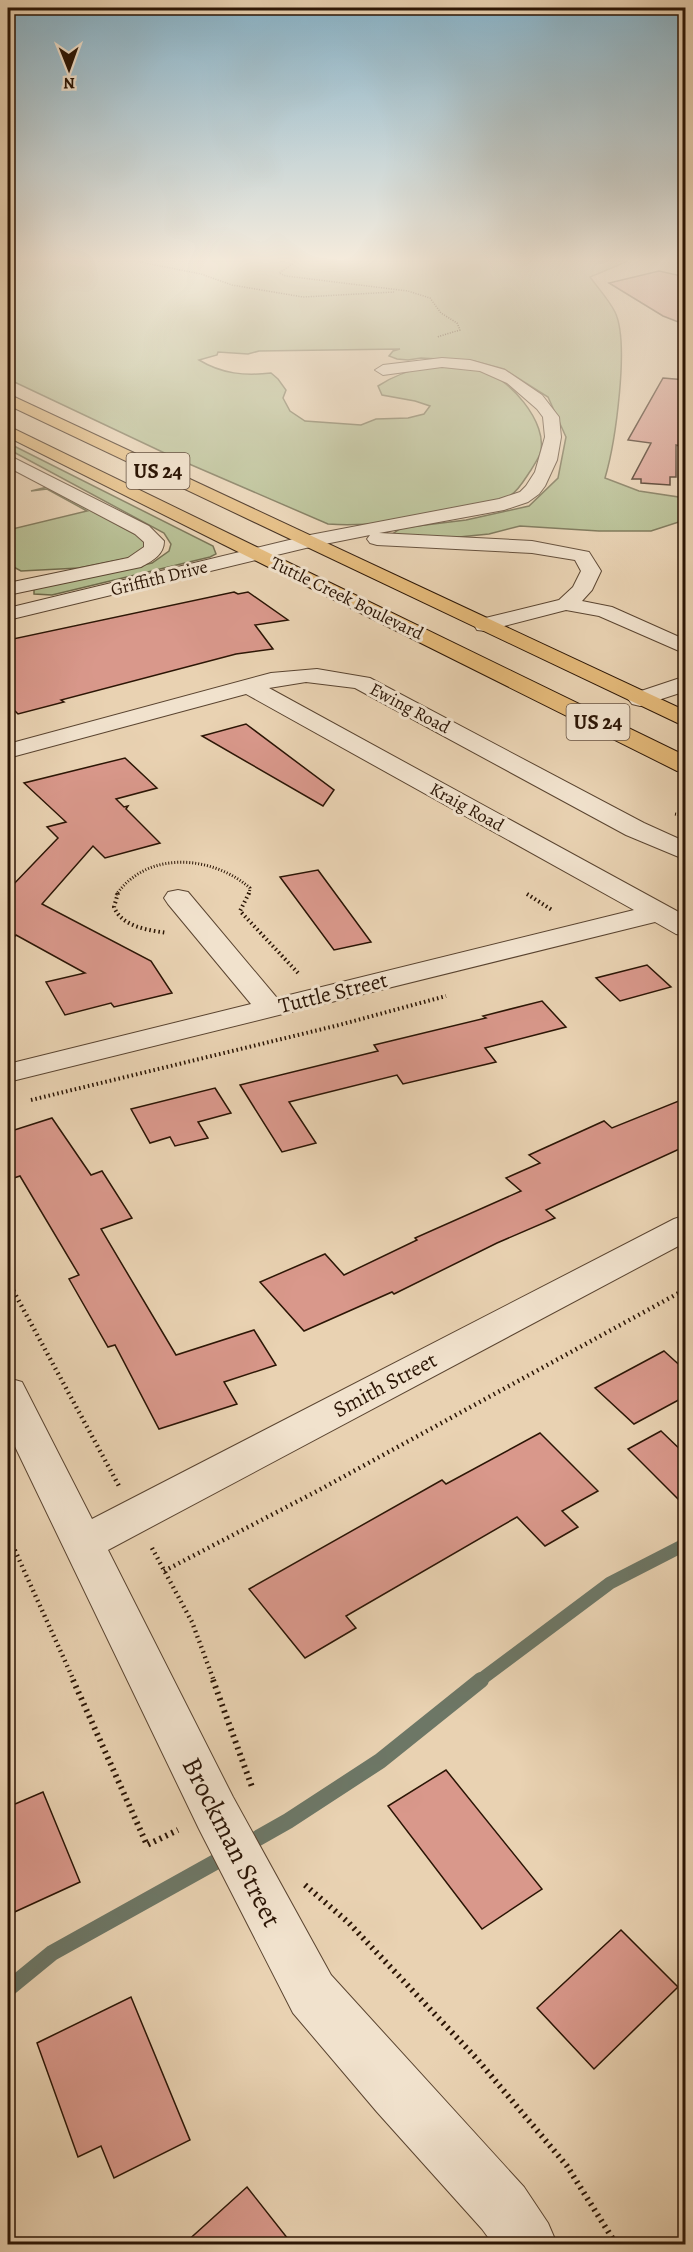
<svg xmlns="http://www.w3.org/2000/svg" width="693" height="2252" font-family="Alegreya,serif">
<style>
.green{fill:#b2bd8f;stroke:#6e694a;stroke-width:1.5}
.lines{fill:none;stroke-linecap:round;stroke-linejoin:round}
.stream-far1{stroke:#6d7766;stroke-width:13}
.stream{stroke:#6d7766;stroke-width:16}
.building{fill:#d9988b;stroke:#2b1505;stroke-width:1.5}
.minor-casing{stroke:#5a4430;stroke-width:2}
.highway-casing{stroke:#2b1505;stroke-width:2}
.path-far4{stroke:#2b1505;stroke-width:1.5;stroke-dasharray:1 1.5;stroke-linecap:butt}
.path-far3{stroke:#2b1505;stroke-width:3;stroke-dasharray:1 2;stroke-linecap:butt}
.path-far2{stroke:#2b1505;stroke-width:4;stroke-dasharray:1.5 3;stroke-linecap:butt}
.path-far1{stroke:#2b1505;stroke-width:4.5;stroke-dasharray:1.5 4;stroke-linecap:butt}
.path{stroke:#2b1505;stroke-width:6;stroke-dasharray:2 4.5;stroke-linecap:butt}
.minor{fill:#f1e2cd;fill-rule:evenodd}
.highway{fill:#e4b979;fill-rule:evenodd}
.labels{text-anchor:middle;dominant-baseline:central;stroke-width:6;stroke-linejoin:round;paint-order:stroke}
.far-street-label{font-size:18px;fill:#2b1505;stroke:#f1e2cd}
.shield{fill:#f1e2cd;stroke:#665241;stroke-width:1.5}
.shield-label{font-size:21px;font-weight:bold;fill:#2b1505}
.street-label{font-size:22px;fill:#2b1505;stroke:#f1e2cd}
.near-street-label{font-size:27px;fill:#2b1505;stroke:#f1e2cd}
</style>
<rect width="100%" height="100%" fill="#e9d2b2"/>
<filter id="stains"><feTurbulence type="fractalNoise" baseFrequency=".00333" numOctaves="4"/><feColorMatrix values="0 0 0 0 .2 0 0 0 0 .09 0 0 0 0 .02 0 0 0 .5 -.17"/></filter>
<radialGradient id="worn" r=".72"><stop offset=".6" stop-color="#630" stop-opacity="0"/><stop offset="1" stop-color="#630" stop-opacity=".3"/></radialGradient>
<g class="green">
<path d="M8,261H628L590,277C598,288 609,300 615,312C630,343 615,444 605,478L639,491L685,498V520L651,531H599L520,526L489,534L449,538L409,537L394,533L401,528L466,520L529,506L558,478L566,437L548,397L504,369L474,361L421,358L408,360L397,359L389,356L393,351L400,349L259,351L248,354L218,352L217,355L199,360C222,374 245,376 271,373L278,379L286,390L283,398L290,411L305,421L361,425L376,419L408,418L424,414L430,406L415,401L382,395L378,386C409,366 441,362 478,369C507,375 550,423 540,454C538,459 534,465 531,470C526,477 519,490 511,495C497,503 462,508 445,512C406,520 369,527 328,524L173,457L8,379Z"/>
<polygon points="8,443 213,546 216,554 210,557 52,595 34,594 34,589 152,563 169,551 171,544 164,533 8,449"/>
<polygon points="47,487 141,537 145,544 144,549 129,558 79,568 21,571 8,564 8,530 87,511 47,489 31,491"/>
</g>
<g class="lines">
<polyline class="stream-far1" points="479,1681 610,1583 686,1544"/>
<g class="stream">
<polyline points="244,1846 288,1821 380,1761 481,1680"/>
<polyline points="8,1989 52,1953 228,1855"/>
</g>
</g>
<g class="building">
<polygon points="659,271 686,277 686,325 663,316 609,283"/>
<polygon points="663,378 686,380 686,433 680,446 676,445 676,477 670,477 670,485 641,483 641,479 632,479 651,443 628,440"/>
<polygon points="234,592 238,594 248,592 288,620 255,625 273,649 236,654 61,700 64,702 18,714 8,704 8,640"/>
<polygon points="246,724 334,790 323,806 202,736"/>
<polygon points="125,758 157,788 116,799 124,807 128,806 126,809 160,843 105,858 93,846 42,904 151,961 172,993 114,1007 111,1003 65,1015 46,982 85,973 16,935 8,944 8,886 10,888 58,838 47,827 66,822 24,783"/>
<polygon points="318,870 371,942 334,950 280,877"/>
<polygon points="647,965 671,987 620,1001 596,978"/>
<polygon points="542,1001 566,1027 485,1048 496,1062 403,1084 397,1075 289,1102 316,1143 282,1152 240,1085 378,1051 374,1045 486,1018 483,1016"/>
<polygon points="215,1088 231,1113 198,1122 208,1138 175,1146 170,1137 150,1143 131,1109"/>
<polygon points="686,1098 686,1146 546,1210 555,1218 497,1243 394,1294 392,1292 304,1331 260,1282 325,1254 344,1275 417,1240 415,1238 521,1191 506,1178 540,1163 529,1155 604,1121 612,1128"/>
<polygon points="52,1118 91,1175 102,1171 132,1218 101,1229 176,1355 254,1330 276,1365 224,1382 237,1404 159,1429 115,1345 108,1347 69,1279 79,1275 20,1176 8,1180 8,1132"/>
<polygon points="664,1351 686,1371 686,1396 634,1424 595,1388"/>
<polygon points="661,1431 686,1455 686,1507 628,1449"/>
<polygon points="540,1433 598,1491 562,1511 578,1527 545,1546 517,1517 346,1616 356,1628 305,1658 249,1589 442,1480 446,1484"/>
<polygon points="446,1770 542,1889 482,1929 388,1806"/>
<polygon points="43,1792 80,1882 8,1915 8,1807"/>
<polygon points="621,1930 678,1987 594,2069 537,2008"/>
<polygon points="131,1997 190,2140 114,2178 101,2146 78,2157 37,2043"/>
<polygon points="247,2187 292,2244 184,2244"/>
</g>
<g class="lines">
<defs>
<g id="minor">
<polygon points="442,358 470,360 505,370 542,395 559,417 561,437 557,460 545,486 539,494 528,502 504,510 379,533 532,541 589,552 601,571 592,590 582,601 612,607 686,640 686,654 599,616 566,610 485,631 477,630 474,625 477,620 559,600 573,587 581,571 575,560 532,553 377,545 370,543 367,539 370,535 310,547 8,620 8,608 310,535 499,499 520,492 526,486 535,472 545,437 543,417 537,409 507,383 480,371 442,367 383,375 375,370 383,365"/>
<path d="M8,455L149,526L164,541C164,555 152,561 141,567L8,595V583L128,558L144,547V542L135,534L8,467Z"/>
<polygon points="317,669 370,678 644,823 686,842 686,860 626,835 355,688 306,682 269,688 686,916 686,936 676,934 655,922 8,1082 8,1064 251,1004 168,904 164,898 168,892 178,890 188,892 277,998 634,910 246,694 8,758 8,744 271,673"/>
<polygon points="686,676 686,691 640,706 632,704 628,699 632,694"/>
<polygon points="686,1215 686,1242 108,1550 233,1797 331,1975 524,2187 548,2223 557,2244 493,2244 482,2229 377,2112 293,2013 199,1829 8,1432 8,1378 22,1382 92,1519 674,1219"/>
</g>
<g id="highway">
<polygon points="8,394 686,711 686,727 8,405"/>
<polygon points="8,426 686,756 686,773 677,771 8,437"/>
</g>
</defs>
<use href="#minor" class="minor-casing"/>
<use href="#highway" class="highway-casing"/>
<g class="path-far4">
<polyline points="135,261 201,274 232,285 303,297 394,292"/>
<polyline points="297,261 279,273 286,276 408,291 430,298 441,313 457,323 460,330 437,337"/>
</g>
<g class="path-far3">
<polyline points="675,814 686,816"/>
<path d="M116,895C147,850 212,855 250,888L249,895"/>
</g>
<g class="path-far2">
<path d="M118,893L114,907C122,927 148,930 167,933"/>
<polyline points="249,893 240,911 299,974"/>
<polyline points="527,894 552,910"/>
<polyline points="31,1100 339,1025 446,996"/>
</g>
<g class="path-far1">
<polyline points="8,1281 119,1486"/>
<polyline points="8,1535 74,1681"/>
<polyline points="152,1548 192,1622 214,1681"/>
<polyline points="164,1571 321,1489 686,1289"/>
</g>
<g class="path">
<polyline points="73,1680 147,1845 178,1830"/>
<polyline points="213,1680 252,1787"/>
<polyline points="305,1885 348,1922 477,2059 567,2166 616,2244"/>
</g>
<use href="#minor" class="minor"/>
<use href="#highway" class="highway"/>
</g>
<linearGradient id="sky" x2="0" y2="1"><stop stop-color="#88b6ce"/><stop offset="0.45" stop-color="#f5ebdc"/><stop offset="1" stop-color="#f5ebdc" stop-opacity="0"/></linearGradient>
<rect width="693" height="577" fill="url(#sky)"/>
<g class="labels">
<g class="far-street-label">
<text transform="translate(159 578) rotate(-14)">Griffith Drive</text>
<text transform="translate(347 598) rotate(26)">Tuttle Creek Boulevard</text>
<text transform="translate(410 708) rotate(28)">Ewing Road</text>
<text transform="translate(467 807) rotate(29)">Kraig Road</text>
</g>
<g class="shield">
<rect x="126.5" y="453" width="63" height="36" rx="4.5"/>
<rect x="566.5" y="704" width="63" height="36" rx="4.5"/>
</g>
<g class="shield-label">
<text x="158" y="471">US 24</text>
<text x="598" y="722">US 24</text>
</g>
<g class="street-label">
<text transform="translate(333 993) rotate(-14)">Tuttle Street</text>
<text transform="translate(385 1385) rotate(-28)">Smith Street</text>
</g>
<g class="near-street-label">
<text transform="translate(232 1842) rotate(63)">Brockman Street</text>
</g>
</g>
<rect width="693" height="2252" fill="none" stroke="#e9d2b2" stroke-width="30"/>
<rect x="9" y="9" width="675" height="2234" fill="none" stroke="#2b1505" stroke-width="3"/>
<rect x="15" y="15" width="663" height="2222" fill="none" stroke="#2b1505" stroke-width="1.5"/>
<g transform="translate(69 69) rotate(179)" stroke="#f1e2cd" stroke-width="4.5" paint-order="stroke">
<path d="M0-4.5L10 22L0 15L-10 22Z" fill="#2b1505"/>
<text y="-9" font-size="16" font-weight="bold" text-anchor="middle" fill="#2b1505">N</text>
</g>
<rect width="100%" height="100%" filter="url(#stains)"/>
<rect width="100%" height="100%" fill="url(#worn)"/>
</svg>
